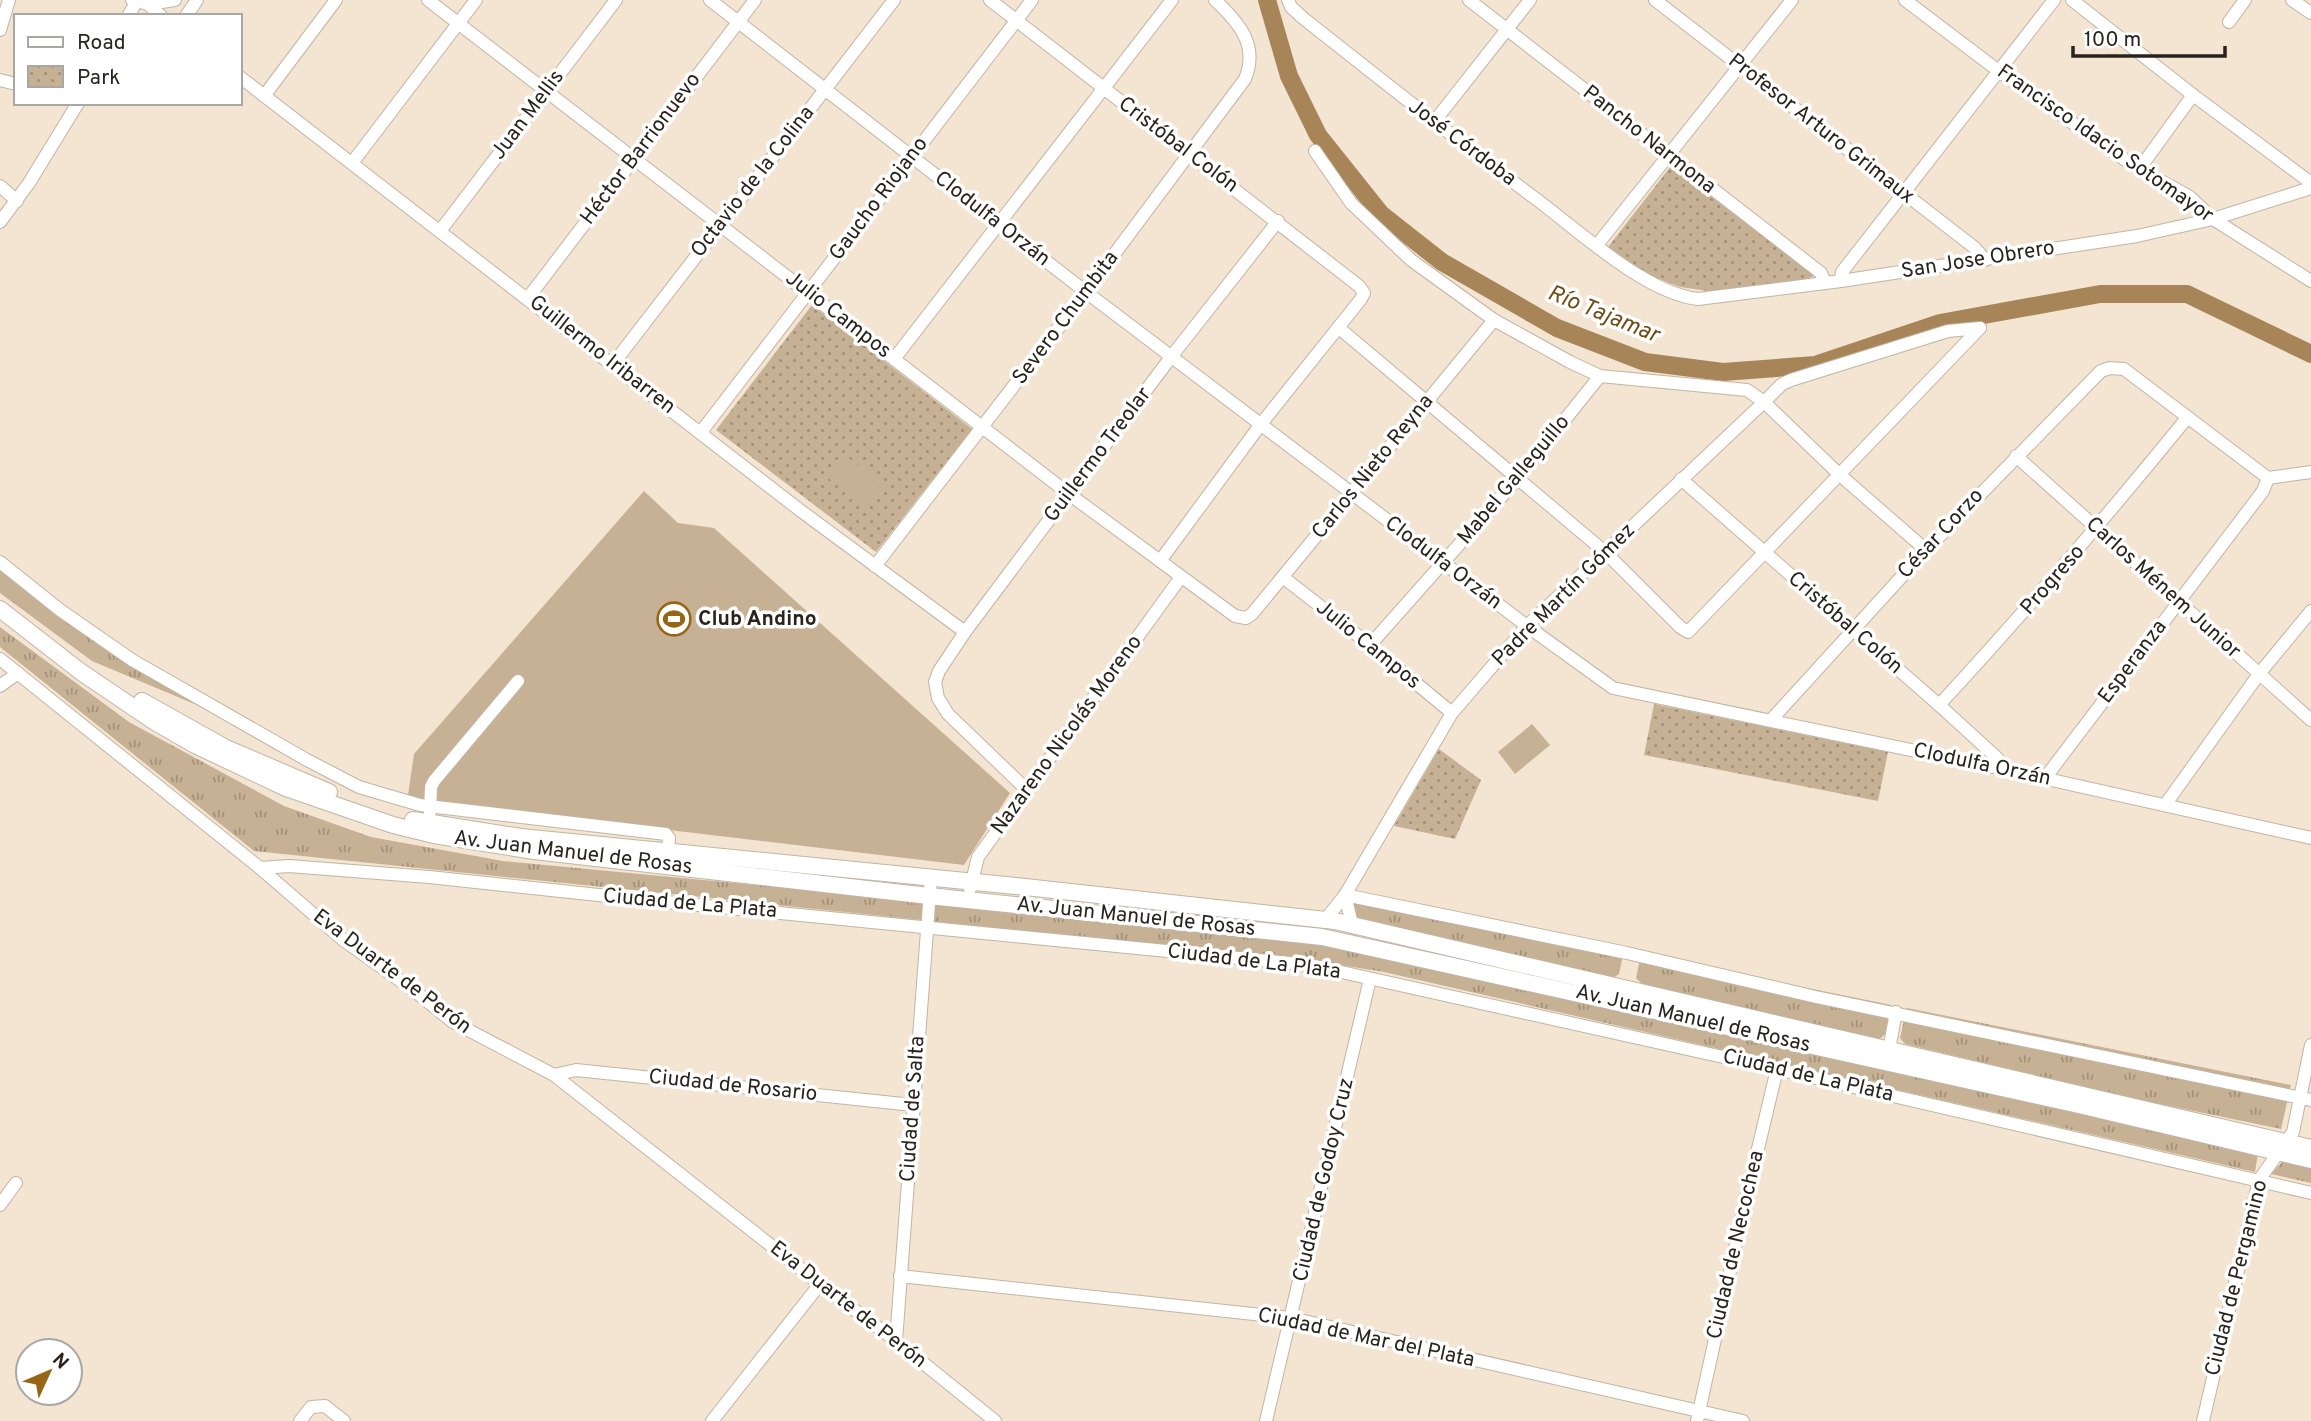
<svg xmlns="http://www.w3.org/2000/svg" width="2311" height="1421" font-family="Overpass,sans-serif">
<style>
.grass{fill:url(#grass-tufts)}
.park{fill:url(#park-dots)}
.pitch{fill:#c7b195}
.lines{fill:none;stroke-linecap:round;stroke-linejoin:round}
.river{stroke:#a78558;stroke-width:18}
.minor-casing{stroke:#c2b4a3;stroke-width:14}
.major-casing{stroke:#c2b4a3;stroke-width:18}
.minor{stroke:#fff;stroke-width:12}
.major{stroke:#fff;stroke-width:16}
.labels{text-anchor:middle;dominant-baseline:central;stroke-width:7;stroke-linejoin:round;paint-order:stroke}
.street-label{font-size:21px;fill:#28231c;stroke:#fff}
.poi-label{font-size:21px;font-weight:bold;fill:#28231c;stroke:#fff;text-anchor:start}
.water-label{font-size:23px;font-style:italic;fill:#6f4c15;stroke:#fff}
</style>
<defs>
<pattern id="grass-tufts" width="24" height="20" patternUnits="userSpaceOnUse" patternTransform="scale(1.75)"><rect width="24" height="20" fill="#c7b195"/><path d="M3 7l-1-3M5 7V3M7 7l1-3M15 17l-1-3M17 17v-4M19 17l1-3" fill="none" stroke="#a29079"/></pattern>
<pattern id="park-dots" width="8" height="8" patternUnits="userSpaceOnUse" patternTransform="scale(1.75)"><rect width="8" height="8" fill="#c7b195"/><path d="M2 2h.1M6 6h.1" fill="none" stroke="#a29079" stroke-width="1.8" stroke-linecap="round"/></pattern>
</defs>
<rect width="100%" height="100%" fill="#f3e5d2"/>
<g class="grass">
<polygon points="0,568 114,655 204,708 92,661 0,593"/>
<polygon points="0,627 129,722 284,806 371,837 503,861 924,901 923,920 254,851 0,647"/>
<polygon points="1357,897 1624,951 1619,974 1613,978 1355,920 1351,911"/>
<polygon points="935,901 1336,946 2258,1153 2255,1172 1384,972 1310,960 934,922"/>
<polygon points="1641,954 1891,1005 1885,1034 1880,1039 1645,987 1636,978"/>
<polygon points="1907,1008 2291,1085 2281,1129 2136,1099 1905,1044 1900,1038"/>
<polygon points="2286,1158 2311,1165 2311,1183 2271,1174"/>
</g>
<g class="park">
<polygon points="1671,166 1801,265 1814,276 1799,282 1716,292 1680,287 1646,274 1608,247"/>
<polygon points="812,305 972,429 876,552 716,430"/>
<polygon points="1654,704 1888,752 1878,801 1644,755"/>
<polygon points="1439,749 1481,780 1455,839 1394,826"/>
</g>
<g class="pitch">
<polygon points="846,456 883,483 865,505 828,478"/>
<polygon points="644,491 678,523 714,528 1010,793 964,865 441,803 408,795 414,754"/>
<polygon points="1532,724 1550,745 1515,774 1498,752"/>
</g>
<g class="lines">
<polyline class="river" points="1267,0 1289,76 1318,135 1381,214 1442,262 1557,328 1645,362 1723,372 1815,365 1940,323 2100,294 2187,294 2311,354"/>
<defs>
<g id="minor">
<polyline points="132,0 148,4 161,16"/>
<polyline points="428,0 1069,494 1235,616 1246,618 1252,614 1494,320"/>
<polyline points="710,0 1086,292 1527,626 1613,688 2007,770 2311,838"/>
<polyline points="990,0 1359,286 1364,293 1361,299 1261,424 1160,561"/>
<path d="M1288,0L1291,7L1303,18C1380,79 1457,140 1536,199C1579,231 1645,293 1698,299L1841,281L2137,236L2213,219L2311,188"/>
<polyline points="1469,0 1821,273 1825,283"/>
<polyline points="1655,0 1975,248 1985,260"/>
<polyline points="1905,0 2000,72 2131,164 2190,197 2213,219 2311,281"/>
<polyline points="2072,0 2193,95 2311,183"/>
<polyline points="2292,0 2311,13"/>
<polyline points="148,4 175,0"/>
<polyline points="128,16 137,1"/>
<polyline points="186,16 197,0"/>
<polyline points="2229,22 2245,0"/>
<polyline points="0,30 9,0"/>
<polyline points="240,77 801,511 965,632"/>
<polyline points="0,80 16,84"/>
<polyline points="264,96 336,0"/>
<polyline points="1434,122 1530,0"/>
<polyline points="1315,151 1351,203 1411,260 1494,320 1570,362 1600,376 1747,390 1764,402 1782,384 1791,380 1948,331 1980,328"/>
<polyline points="352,163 476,0"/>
<polyline points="2140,168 2193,95"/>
<polyline points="0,186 17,201"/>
<polyline points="0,222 29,183 78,103"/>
<polyline points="440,231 616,0"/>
<polyline points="1597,245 1792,0"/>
<polyline points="1841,281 1842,272 2054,0"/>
<polyline points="528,298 755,0"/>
<polyline points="1339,328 1605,552 1680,627 1688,632 1980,328"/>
<polyline points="894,359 1172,0"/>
<polyline points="613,364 894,0"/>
<polyline points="701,432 1032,0"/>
<polyline points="2016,456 2311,720"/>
<polyline points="1681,479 1939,705 1995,756 2007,770"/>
<polyline points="0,562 60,610 132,660 307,760 359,787 420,805 666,834 669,838 668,853"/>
<path d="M875,566L1086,292L1245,79C1259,45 1239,23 1215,0"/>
<polyline points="1284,578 1370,645 1452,713"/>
<polyline points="1370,645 1518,478 1600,376"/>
<polyline points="0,659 260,868 342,939 412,989 453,1022 554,1075 820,1284 896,1341 995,1421"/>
<polyline points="0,686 18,673"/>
<path d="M1939,705C2025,612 2107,516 2187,418"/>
<polyline points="1771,720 1926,550 2101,371 2110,368 2124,369 2268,478 2311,472"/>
<polyline points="2045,778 2263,491 2268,478"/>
<polyline points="1026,789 948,714 938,698 935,682 939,671 965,632 1171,357 1278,221"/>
<polyline points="2165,805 2259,674 2311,611"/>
<polyline points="430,812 431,787 434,781 518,681"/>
<polyline points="260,868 289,866 429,877 636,899 1310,965 1777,1069 2311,1193"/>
<polyline points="970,889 978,857 1181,577"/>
<polyline points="1325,920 1345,895 1627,953 1816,997 2311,1100"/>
<polyline points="1352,924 1345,895 1452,713 1527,626 1764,402 1840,475 1926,550"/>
<polyline points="1889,1050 1896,1012"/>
<polyline points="554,1075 576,1070 913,1105"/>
<polyline points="0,1205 16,1183"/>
<polyline points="900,1276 1291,1318 1743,1421"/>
<polyline points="896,1341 931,878"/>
<polyline points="300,1421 311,1407 325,1406 344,1421"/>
<polyline points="712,1421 820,1284"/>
<polyline points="1266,1421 1370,979"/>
<polyline points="1697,1421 1742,1216 1777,1069"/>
<polyline points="2203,1421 2259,1180 2293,1132 2311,1045"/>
</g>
<g id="major">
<polyline points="0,609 81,672 155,722 195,745 286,788 393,825 434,835 534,851 929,896 1322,937 2079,1105 2311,1160"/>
<polyline points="142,701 226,748 329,792"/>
<polyline points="413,820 521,837 1016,886 1335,921 2311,1148"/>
</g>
</defs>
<use href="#minor" class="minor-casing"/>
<use href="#major" class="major-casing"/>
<use href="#minor" class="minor"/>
<use href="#major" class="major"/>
</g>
<defs>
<symbol id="stadium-ring" viewBox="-11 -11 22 22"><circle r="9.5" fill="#fff" stroke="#966616" stroke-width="1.5"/><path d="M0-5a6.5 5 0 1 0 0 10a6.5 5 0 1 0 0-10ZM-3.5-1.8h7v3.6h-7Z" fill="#966616"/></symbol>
</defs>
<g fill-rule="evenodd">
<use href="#stadium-ring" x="655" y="600" width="38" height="38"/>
</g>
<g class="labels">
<g class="street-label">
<text transform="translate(528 115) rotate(-53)">Juan Mellis</text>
<text transform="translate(1821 129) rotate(38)">Profesor Arturo Grimaux</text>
<text transform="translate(1649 140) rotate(38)">Pancho Narmona</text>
<text transform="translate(1462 143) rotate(37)">José Córdoba</text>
<text transform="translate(2105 144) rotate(35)">Francisco Idacio Sotomayor</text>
<text transform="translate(1178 145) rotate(37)">Cristóbal Colón</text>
<text transform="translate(641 149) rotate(-53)">Héctor Barrionuevo</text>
<text transform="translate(753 182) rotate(-52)">Octavio de la Colina</text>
<text transform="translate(879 199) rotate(-53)">Gaucho Riojano</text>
<text transform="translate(992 219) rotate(38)">Clodulfa Orzán</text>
<text transform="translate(1978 260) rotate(-9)">San Jose Obrero</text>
<text transform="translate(838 315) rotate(38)">Julio Campos</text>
<text transform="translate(1066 318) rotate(-53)">Severo Chumbita</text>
<text transform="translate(602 355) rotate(38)">Guillermo Iribarren</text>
<text transform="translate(1098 455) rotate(-53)">Guillermo Treolar</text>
<text transform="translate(1373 467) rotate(-51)">Carlos Nieto Reyna</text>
<text transform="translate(1514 480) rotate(-50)">Mabel Galleguillo</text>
<text transform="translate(1941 534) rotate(-47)">César Corzo</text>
<text transform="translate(1443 563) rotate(37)">Clodulfa Orzán</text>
<text transform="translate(2053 580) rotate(-49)">Progreso</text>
<text transform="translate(2163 588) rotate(42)">Carlos Ménem Junior</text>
<text transform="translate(1564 595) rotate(-45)">Padre Martín Gómez</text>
<text transform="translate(1845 623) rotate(41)">Cristóbal Colón</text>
<text transform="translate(1368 645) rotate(39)">Julio Campos</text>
<text transform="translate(2133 662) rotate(-53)">Esperanza</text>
<text transform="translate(1067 735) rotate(-54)">Nazareno Nicolás Moreno</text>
<text transform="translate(1982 765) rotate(12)">Clodulfa Orzán</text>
<text transform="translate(573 853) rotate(7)">Av. Juan Manuel de Rosas</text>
<text transform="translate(690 904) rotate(5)">Ciudad de La Plata</text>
<text transform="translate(1136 917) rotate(6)">Av. Juan Manuel de Rosas</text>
<text transform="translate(1254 962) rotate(7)">Ciudad de La Plata</text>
<text transform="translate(392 972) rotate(37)">Eva Duarte de Perón</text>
<text transform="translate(1693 1019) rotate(13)">Av. Juan Manuel de Rosas</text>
<text transform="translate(1808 1076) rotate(13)">Ciudad de La Plata</text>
<text transform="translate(733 1086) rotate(6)">Ciudad de Rosario</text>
<text transform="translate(913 1109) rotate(-86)">Ciudad de Salta</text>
<text transform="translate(1324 1180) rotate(-77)">Ciudad de Godoy Cruz</text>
<text transform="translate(1736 1245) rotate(-77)">Ciudad de Necochea</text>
<text transform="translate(2237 1278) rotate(-76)">Ciudad de Pergamino</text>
<text transform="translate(848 1305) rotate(38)">Eva Duarte de Perón</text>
<text transform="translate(1366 1338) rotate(12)">Ciudad de Mar del Plata</text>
</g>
<g class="poi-label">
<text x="698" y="619">Club Andino</text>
</g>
<g class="water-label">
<text transform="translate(1603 315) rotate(22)">Río Tajamar</text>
</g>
</g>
<rect x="14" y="14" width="228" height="91" fill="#ffffff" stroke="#a9a7a4" stroke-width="2"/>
<rect x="28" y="37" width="35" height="10" fill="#ffffff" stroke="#a9a7a4" stroke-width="2"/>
<text x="77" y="49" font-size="21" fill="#28231c">Road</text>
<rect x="28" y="66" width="35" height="21" fill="url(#park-dots)" stroke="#a9a7a4" stroke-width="2"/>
<text x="77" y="84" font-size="21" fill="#28231c">Park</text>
<g transform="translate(49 1372) rotate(46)"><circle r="33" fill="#ffffff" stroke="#a9a7a4" stroke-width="2"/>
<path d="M0-5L12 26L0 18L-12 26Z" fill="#966616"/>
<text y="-10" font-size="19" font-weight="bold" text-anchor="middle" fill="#28231c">N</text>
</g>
<path d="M2073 46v10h152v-10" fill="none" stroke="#28231c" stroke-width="3.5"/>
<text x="2084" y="46" font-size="21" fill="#28231c" stroke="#ffffff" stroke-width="5" paint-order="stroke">100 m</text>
</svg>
